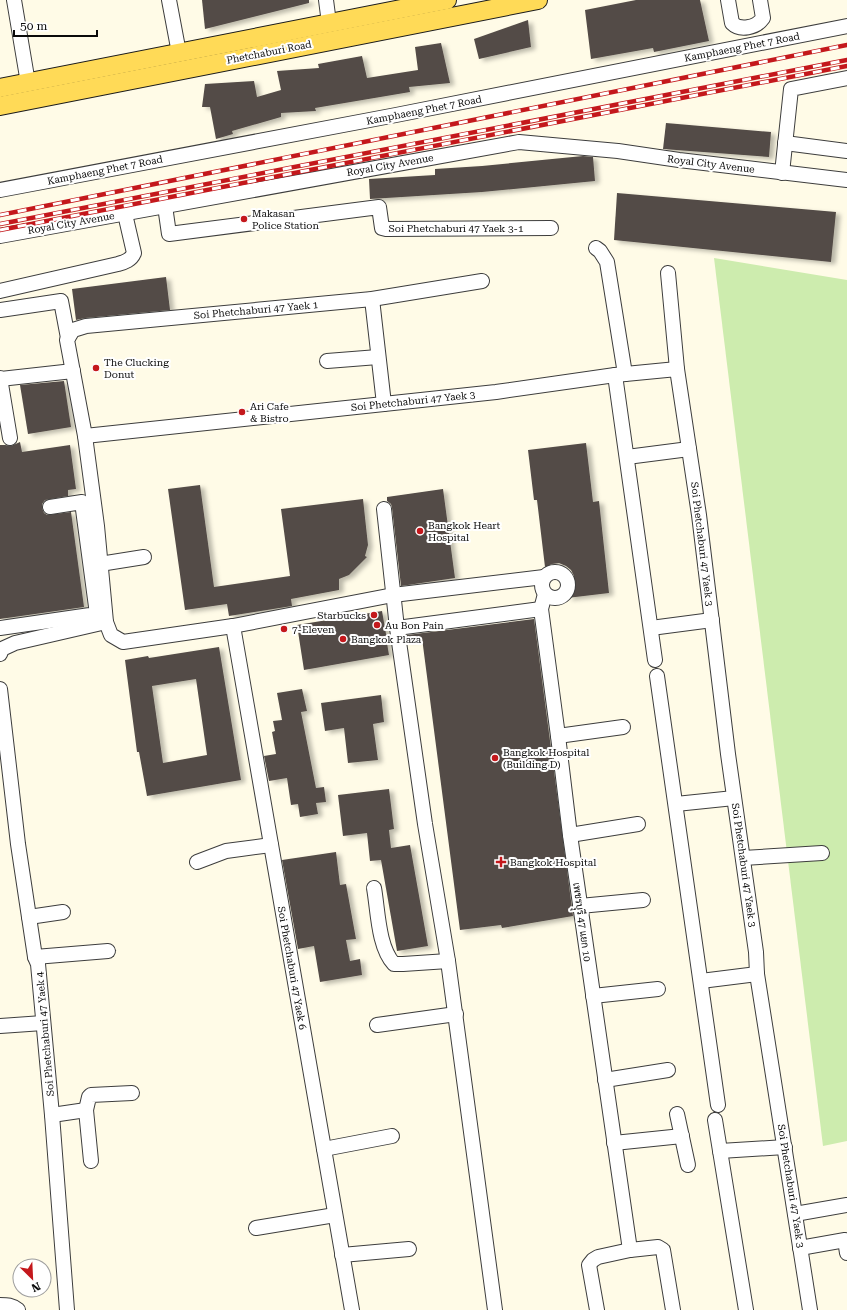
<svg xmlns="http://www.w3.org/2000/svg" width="847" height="1310" font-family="'Roboto Serif',Sarabun,serif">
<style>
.green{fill:#cdecae}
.building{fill:#534b46;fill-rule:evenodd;filter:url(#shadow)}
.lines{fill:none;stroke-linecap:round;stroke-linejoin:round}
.minor-casing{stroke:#3d3d3d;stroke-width:16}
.major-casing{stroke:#1b1b1b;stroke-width:20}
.minor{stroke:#fff;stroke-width:14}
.major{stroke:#ffda57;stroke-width:18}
.rail-casing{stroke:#c4181c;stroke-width:4.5}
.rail{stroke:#fff;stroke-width:3;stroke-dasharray:9;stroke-linecap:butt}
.poi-dot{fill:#c4181c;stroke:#fff;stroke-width:1.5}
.labels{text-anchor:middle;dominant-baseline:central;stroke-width:4;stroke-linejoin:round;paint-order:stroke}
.street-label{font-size:10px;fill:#0a0a0a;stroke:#fff}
.poi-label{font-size:10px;fill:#0a0a0a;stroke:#fff;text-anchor:start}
</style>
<defs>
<filter id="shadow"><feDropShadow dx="4.5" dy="2.5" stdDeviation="2" flood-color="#0004"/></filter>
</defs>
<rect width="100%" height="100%" fill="#fffbe7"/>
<polygon class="green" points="714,258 847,280 847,1141 823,1146"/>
<g class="building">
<polygon points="202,0 309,0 309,3 205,29"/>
<polygon points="636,0 700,0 709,41 654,52 653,48 591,59 585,10"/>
<polygon points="528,20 531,47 479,59 474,39"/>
<polygon points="441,43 450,83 409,87 410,92 315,108 316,111 281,113 281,117 232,131 233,134 216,139 210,107 202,107 205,84 254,81 257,97 281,90 277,71 319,68 318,64 362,56 367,78 418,70 415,47"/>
<polygon points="666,123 771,132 769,157 663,149"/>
<polygon points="583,156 593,157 595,181 482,192 370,199 369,179 435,175 435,169 482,166"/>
<polygon points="617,193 836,212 831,262 614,240"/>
<polygon points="166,277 170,310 85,318 76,320 72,289"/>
<polygon points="64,381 71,427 28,434 20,385"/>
<polygon points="20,442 22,452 70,445 76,489 68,490 68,496 45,500 42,504 42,508 44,513 47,515 71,512 84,607 0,619 0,445 5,445 11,446"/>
<polygon points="586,443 593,502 599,501 609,593 567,598 574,583 574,576 571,570 566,566 559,563 552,564 545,567 537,500 534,500 528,450"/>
<polygon points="200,485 214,587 290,576 281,509 363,499 368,545 365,556 367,557 349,575 339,579 339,590 291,599 292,606 229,616 227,604 185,610 168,489"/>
<polygon points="443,489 455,578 401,586 392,508 391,504 387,501 387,497"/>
<polygon points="382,611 386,634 389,634 391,643 387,643 389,655 304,670 297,625"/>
<polygon points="534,619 573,916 502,928 501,925 460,930 422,638 407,640 407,635"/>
<path d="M219,647L241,780L147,796L139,752H137L125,660L148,656L149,658ZM196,679L207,755L163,763L152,686Z"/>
<polygon points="302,689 307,711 301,712 316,788 324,787 326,802 316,803 318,814 300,817 298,804 291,805 287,778 269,781 264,756 276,754 272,732 275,731 273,721 282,720 277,693"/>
<polygon points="381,695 384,722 373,724 378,760 348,763 344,728 325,731 321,703"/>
<polygon points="389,789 394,829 389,830 391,848 410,845 428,946 397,951 381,860 370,861 367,833 343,836 338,795"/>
<polygon points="336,852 340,885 346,884 356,939 346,940 350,961 360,959 362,975 320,982 314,946 298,949 282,860"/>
</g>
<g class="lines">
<defs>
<g id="minor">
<polyline points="14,0 28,83"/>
<polyline points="169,0 179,53"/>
<polyline points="326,0 329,23"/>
<path d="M728,0L732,23C740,31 756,28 763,18L760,0"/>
<polyline points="785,143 847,151"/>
<polyline points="782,173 791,89 847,78"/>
<polyline points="0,190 396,115 847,26"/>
<polyline points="165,206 169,234 379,207 382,228 386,229 551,228"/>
<polyline points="0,236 519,142 618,151 679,160 847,180"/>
<polyline points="596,248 600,251 607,262 625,374"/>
<polyline points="668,273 677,369"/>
<polyline points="482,281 372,299 86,326 73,330 67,340 85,436 97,526 106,622 111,635 123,642 233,626 393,595 544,577"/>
<path d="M0,291L118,264C125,262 131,260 134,253L125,214"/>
<polyline points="372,299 384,404"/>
<polyline points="0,310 61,301 68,338"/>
<polyline points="327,361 378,357"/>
<polyline points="615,375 655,660"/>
<polyline points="0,378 10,438"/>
<polyline points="0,379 73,371"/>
<polyline points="85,436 496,392 615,375 677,369 699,515 728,754 756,952 757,974 810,1310"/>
<polyline points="627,457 689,449"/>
<polyline points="384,509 397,628 425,824 448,961 495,1310"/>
<polyline points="100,564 144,557"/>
<circle cx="555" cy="585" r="13"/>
<polyline points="545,594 541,609 558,736 570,835 630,1250"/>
<polyline points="233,626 352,1310"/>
<polyline points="0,628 97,614 82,502 50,507"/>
<polyline points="397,628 541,609"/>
<polyline points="651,628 712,620"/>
<polyline points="0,654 2,649 15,643 106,622"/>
<polyline points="657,676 718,1105"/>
<polyline points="0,689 18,844 35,957 38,964 52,1115 67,1310"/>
<polyline points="558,736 623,727"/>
<polyline points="676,804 734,798"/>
<polyline points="570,835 638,824"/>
<polyline points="743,858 822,853"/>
<polyline points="197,862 226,851 271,845"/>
<path d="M374,888C378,910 378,947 394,964H403L448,961"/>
<polyline points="580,906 643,900"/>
<polyline points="29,917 63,912"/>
<polyline points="35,957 108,951"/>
<polyline points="701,981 757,974"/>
<polyline points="593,996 658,989"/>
<polyline points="377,1025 456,1014"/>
<polyline points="0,1026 43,1023"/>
<polyline points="605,1080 668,1070"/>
<polyline points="677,1114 688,1165"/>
<polyline points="52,1115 86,1110"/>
<polyline points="715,1120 746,1310"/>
<polyline points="614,1143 682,1136"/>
<polyline points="324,1149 392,1136"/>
<polyline points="720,1151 785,1147"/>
<polyline points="91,1161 86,1110 89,1097 91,1095 132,1093"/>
<polyline points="795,1214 847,1205"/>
<polyline points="256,1228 335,1215"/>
<polyline points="800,1248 845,1240 847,1253"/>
<polyline points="342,1255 409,1249"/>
<path d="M0,1305C7,1305 12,1305 18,1310"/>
<polyline points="597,1310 589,1265 593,1260 598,1257 630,1250 658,1247 663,1250 673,1310"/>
</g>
<g id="major">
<polyline points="0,88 447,0"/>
<polyline points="0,106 538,0"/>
</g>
</defs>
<use href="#minor" class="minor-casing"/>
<use href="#major" class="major-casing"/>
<use href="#minor" class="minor"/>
<use href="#major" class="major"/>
<defs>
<g id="rail">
<polyline points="0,215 847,45"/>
<polyline points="0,224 847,60"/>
<polyline points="0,230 847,66"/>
</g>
</defs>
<use href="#rail" class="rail-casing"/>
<use href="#rail" class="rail"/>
</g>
<g class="poi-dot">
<circle cx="244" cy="219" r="4"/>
<circle cx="96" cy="368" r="4"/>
<circle cx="242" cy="412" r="4"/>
<circle cx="420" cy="531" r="4"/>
<circle cx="374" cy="615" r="4"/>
<circle cx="377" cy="625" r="4"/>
<circle cx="284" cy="629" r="4"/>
<circle cx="343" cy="639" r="4"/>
<circle cx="495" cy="758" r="4"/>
<path d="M499 856h4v4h4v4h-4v4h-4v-4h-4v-4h4z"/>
</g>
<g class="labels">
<g class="street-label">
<text transform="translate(742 47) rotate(-11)">Kamphaeng Phet 7 Road</text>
<text transform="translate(269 52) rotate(-11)">Phetchaburi Road</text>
<text transform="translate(424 110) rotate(-11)">Kamphaeng Phet 7 Road</text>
<text transform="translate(711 164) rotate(7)">Royal City Avenue</text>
<text transform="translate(390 165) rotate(-10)">Royal City Avenue</text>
<text transform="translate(105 170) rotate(-11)">Kamphaeng Phet 7 Road</text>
<text transform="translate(71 223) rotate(-10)">Royal City Avenue</text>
<text x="456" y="228">Soi Phetchaburi 47 Yaek 3-1</text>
<text transform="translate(256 310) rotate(-5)">Soi Phetchaburi 47 Yaek 1</text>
<text transform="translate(413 401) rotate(-6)">Soi Phetchaburi 47 Yaek 3</text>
<text transform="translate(702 544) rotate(83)">Soi Phetchaburi 47 Yaek 3</text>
<text transform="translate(744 865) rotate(82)">Soi Phetchaburi 47 Yaek 3</text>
<text transform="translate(582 922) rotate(82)">เพชรบุุรี 47 แยก 10</text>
<text transform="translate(292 968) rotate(80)">Soi Phetchaburi 47 Yaek 6</text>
<text transform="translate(45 1034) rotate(-95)">Soi Phetchaburi 47 Yaek 4</text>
<text transform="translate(791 1186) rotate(81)">Soi Phetchaburi 47 Yaek 3</text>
</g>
<g class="poi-label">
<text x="252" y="213">Makasan<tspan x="252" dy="12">Police Station</tspan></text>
<text x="104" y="362">The Clucking<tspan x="104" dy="12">Donut</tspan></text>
<text x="250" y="406">Ari Cafe<tspan x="250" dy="12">&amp; Bistro</tspan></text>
<text x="428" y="525">Bangkok Heart<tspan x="428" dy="12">Hospital</tspan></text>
<text x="366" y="615" text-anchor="end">Starbucks</text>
<text x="385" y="625">Au Bon Pain</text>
<text x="292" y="629">7-Eleven</text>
<text x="351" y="639">Bangkok Plaza</text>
<text x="503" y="752">Bangkok Hospital<tspan x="503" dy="12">(Building D)</tspan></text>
<text x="510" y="862">Bangkok Hospital</text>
</g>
</g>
<g transform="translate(32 1278) rotate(156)"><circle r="19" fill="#ffffff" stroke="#9d9d9d"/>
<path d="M0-3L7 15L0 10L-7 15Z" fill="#c4181c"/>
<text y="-6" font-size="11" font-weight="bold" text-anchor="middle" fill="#0a0a0a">N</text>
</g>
<path d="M14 30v6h83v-6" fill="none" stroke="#0a0a0a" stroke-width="2"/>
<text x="20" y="30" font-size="12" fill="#0a0a0a" stroke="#ffffff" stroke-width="3" paint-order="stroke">50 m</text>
</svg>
